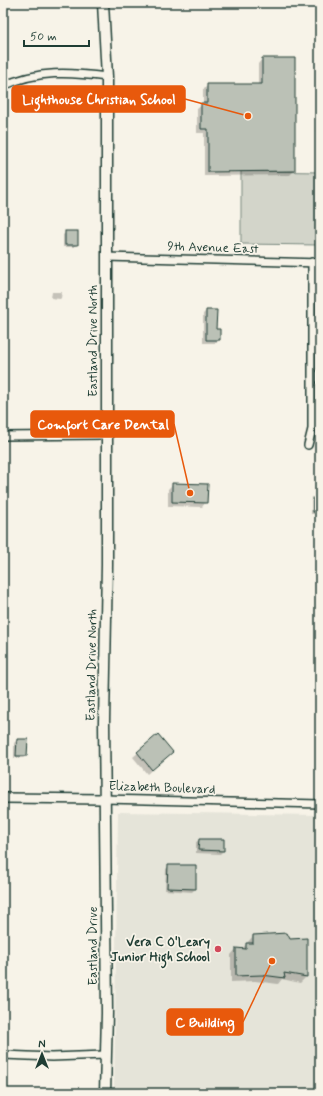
<svg xmlns="http://www.w3.org/2000/svg" width="323" height="1096" font-family="Mynerve,sans-serif">
<style>
.built{fill:#e5e4d9}
.green{fill:#d3d5ca;stroke:#79897f}
.shadow{fill:#0003}
.building{fill:#bbc1b6;stroke:#1f3d34}
.lines{fill:none;stroke-linecap:round;stroke-linejoin:round}
.minor-casing{stroke:#1f3d34;stroke-width:10}
.tertiary-casing{stroke:#1f3d34;stroke-width:12}
.secondary-casing{stroke:#1f3d34;stroke-width:13}
.minor{stroke:#f7f3e8;stroke-width:7}
.tertiary{stroke:#f7f3e8;stroke-width:9}
.secondary{stroke:#f7f3e8;stroke-width:10}
.poi-dot{fill:#d1495b;stroke:#f7f3e8;stroke-width:1.5}
.labels{text-anchor:middle;dominant-baseline:central;stroke-width:3.5;stroke-linejoin:round;paint-order:stroke}
.street-label{font-size:13px;fill:#1f3d34;stroke:#f7f3e8}
.poi-label{font-size:13px;font-weight:bold;fill:#1f3d34;stroke:#f7f3e8;text-anchor:end}
.leader{fill:none;stroke:#e8590c;stroke-width:1.5}
.callout-dot{fill:#e8590c;stroke:#f7f3e8;stroke-width:1.5}
.callout{fill:#e8590c;stroke:#e8590c;stroke-width:1.5}
.callout-label{font-size:14px;text-anchor:middle;font-weight:bold;fill:#fff}
</style>
<rect width="100%" height="100%" fill="#f7f3e8"/>
<filter id="ink" filterUnits="userSpaceOnUse"><feTurbulence type="fractalNoise" baseFrequency=".025" numOctaves="2"/><feDisplacementMap in="SourceGraphic" scale="8" xChannelSelector="R" yChannelSelector="G"/><feConvolveMatrix kernelMatrix="1 2 1 2 8 2 1 2 1" color-interpolation-filters="sRGB"/></filter>
<g filter="url(#ink)">
<polygon class="built" points="118,812 320,815 320,1093 114,1093"/>
<polygon class="green" points="241,171 320,172 320,245 241,244"/>
<g class="shadow">
<polygon points="262,59 294,171 290,175 204,176 204,133 197,133 197,109 203,104 203,90 208,85 258,85 258,64"/>
<polygon points="320,87 320,151 318,151 319,88"/>
<polygon points="66,232 77,244 74,247 63,247 63,235"/>
<polygon points="52,292 62,292 61,298 60,299 51,298"/>
<polygon points="206,311 219,340 216,343 203,343 203,314"/>
<polygon points="173,484 206,502 202,507 168,506 168,489"/>
<polygon points="314,499 320,499 320,514 311,514 311,501"/>
<polygon points="158,736 167,756 147,774 133,757"/>
<polygon points="17,740 26,756 23,758 14,758 14,743"/>
<polygon points="199,840 223,851 220,854 196,853 196,842"/>
<polygon points="169,866 195,889 192,892 165,890 166,869"/>
<polygon points="253,936 306,977 300,983 282,979 278,984 255,981 231,982 231,955 236,949 242,949"/>
<polygon points="320,1077 320,1084 317,1081"/>
</g>
<g class="building">
<polygon points="262,58 295,58 295,171 208,172 208,129 201,129 201,103 207,103 207,84 262,84"/>
<rect x="65" y="231" width="13" height="14"/>
<polygon points="206,310 217,310 216,329 220,329 220,340 206,340"/>
<polygon points="172,483 208,484 207,503 172,502"/>
<rect x="313" y="498" width="7" height="14"/>
<polygon points="158,734 173,752 152,770 137,752"/>
<polygon points="17,739 28,739 27,756 16,756"/>
<polygon points="199,839 224,839 224,851 198,850"/>
<polygon points="168,865 196,865 196,889 167,888"/>
<polygon points="287,933 290,939 307,938 307,977 284,973 285,978 262,975 236,976 236,948 246,949 246,943 253,943 253,935"/>
</g>
<g class="lines">
<defs>
<g id="minor">
<path d="M3,86C38,70 70,72 107,77"/>
<polyline points="106,257 320,263"/>
<polyline points="3,436 107,435"/>
<polyline points="308,445 312,429 312,262"/>
<polyline points="104,799 320,804"/>
<polyline points="3,1055 52,1057 105,1055"/>
</g>
<polyline id="tertiary" points="3,798 104,799"/>
<polyline id="secondary" points="103,3 107,77 107,565 104,722 107,1013 105,1093"/>
</defs>
<use href="#minor" class="minor-casing"/>
<use href="#tertiary" class="tertiary-casing"/>
<use href="#secondary" class="secondary-casing"/>
<use href="#minor" class="minor"/>
<use href="#tertiary" class="tertiary"/>
<use href="#secondary" class="secondary"/>
</g>
</g>
<circle class="poi-dot" cx="218" cy="949" r="4"/>
<g class="labels">
<g class="street-label">
<text transform="translate(213 248) rotate(2)">9th Avenue East</text>
<text transform="translate(93 341) rotate(-90)">Eastland Drive North</text>
<text transform="translate(92 665) rotate(-89)">Eastland Drive North</text>
<text transform="translate(162 788) rotate(2)">Elizabeth Boulevard</text>
<text transform="translate(93 946) rotate(-90)">Eastland Drive</text>
</g>
<g class="poi-label">
<text x="210" y="942">Vera C O'Leary<tspan x="210" dy="15">Junior High School</tspan></text>
</g>
</g>
<path class="leader" d="M248 116L185 99M190 493L174 424M272 961L243 1022"/>
<g class="callout-dot">
<circle cx="248" cy="116" r="4"/>
<circle cx="190" cy="493" r="4"/>
<circle cx="272" cy="961" r="4"/>
</g>
<g class="callout">
<rect x="12" y="86" width="173" height="26" rx="4"/>
<rect x="31" y="411" width="143" height="26" rx="4"/>
<rect x="167" y="1009" width="76" height="26" rx="4"/>
</g>
<g class="callout-label">
<text x="99" y="104">Lighthouse Christian School</text>
<text x="103" y="429">Comfort Care Dental</text>
<text x="205" y="1027">C Building</text>
</g>
<rect width="323" height="1096" fill="none" stroke="#f7f3e8" stroke-width="16"/>
<rect x="8" y="8" width="307" height="1080" fill="none" stroke="#1f3d34" stroke-width="1.5" filter="url(#ink)"/>
<g transform="translate(42 1054)" stroke="#f7f3e8" stroke-width="3" paint-order="stroke">
<path d="M0-3L7 15L0 10L-7 15Z" fill="#1f3d34"/>
<text y="-6" font-size="11" font-weight="bold" text-anchor="middle" fill="#1f3d34">N</text>
</g>
<path d="M24 40v6h65v-6" fill="none" stroke="#1f3d34" stroke-width="2"/>
<text x="30" y="40" font-size="12" fill="#1f3d34" stroke="#f7f3e8" stroke-width="3" paint-order="stroke">50 m</text>
</svg>
